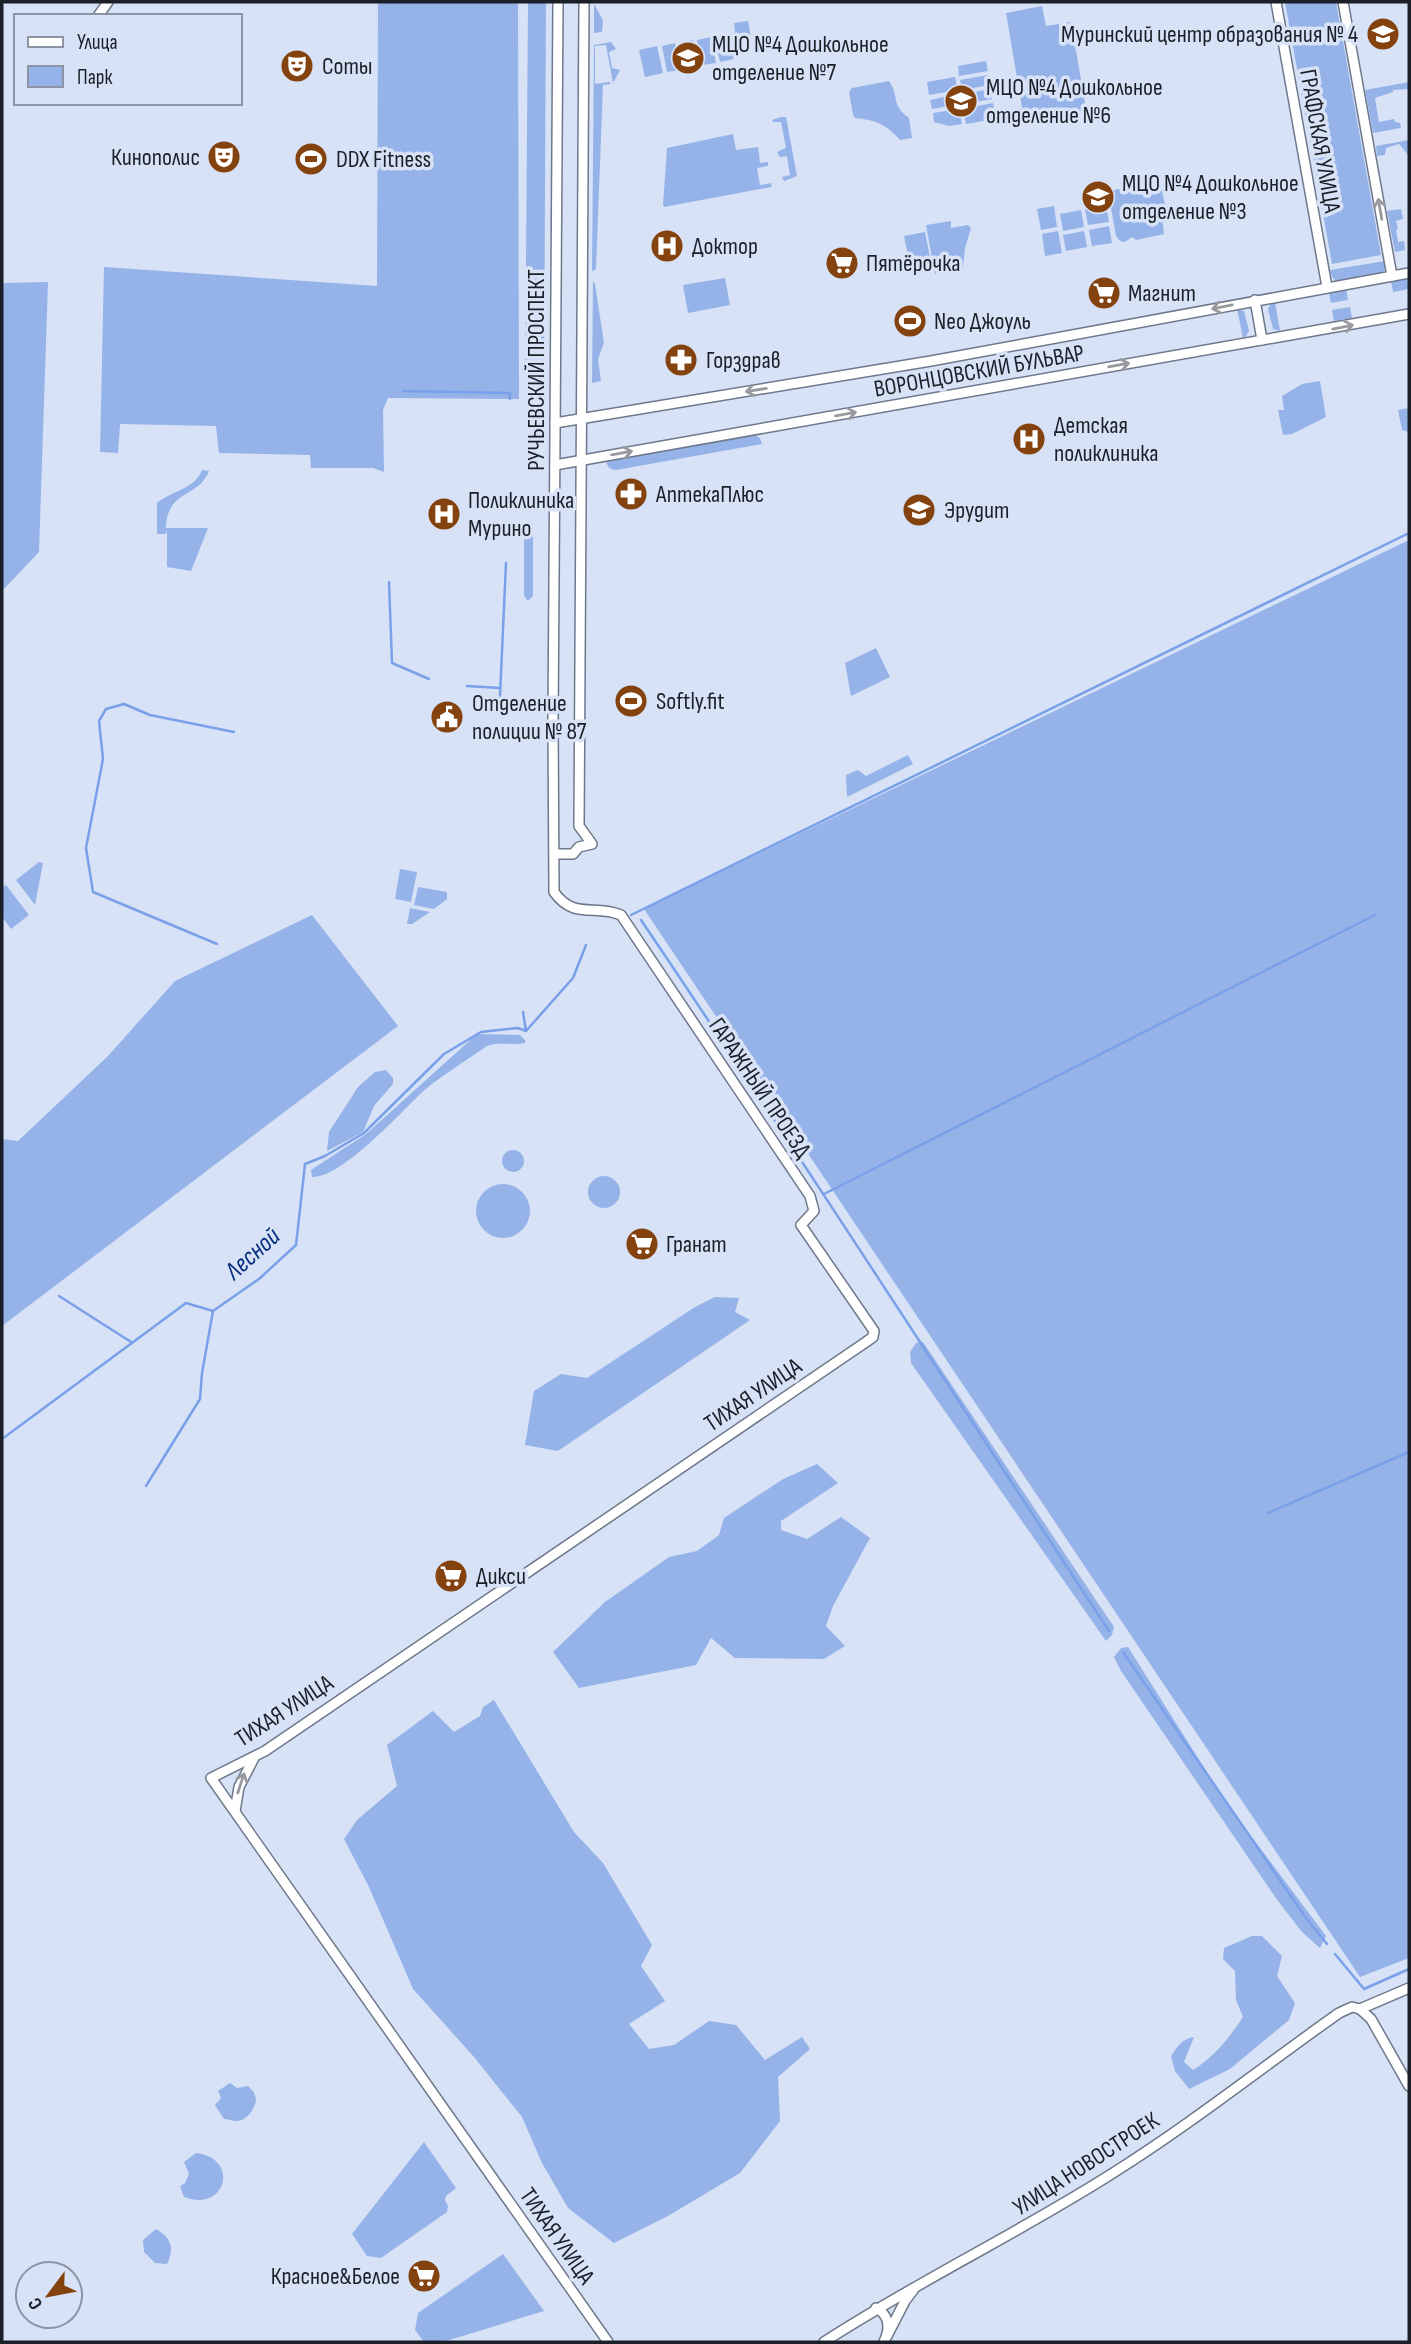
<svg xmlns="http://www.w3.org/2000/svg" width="1411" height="2344" font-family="'Sofia Sans Condensed',sans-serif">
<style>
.green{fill:#95b3e9}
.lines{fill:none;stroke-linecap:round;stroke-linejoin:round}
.stream{stroke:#79a0e9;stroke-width:2.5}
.minor-casing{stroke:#6e788b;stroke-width:12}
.minor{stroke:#fff;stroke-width:9}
.oneway{stroke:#989a9e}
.labels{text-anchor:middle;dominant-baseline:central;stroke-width:7;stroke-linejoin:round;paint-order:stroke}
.poi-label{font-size:24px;fill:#1b1f27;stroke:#d7e2f7;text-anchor:start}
.street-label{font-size:24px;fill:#1b1f27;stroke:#d7e2f7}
.water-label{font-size:26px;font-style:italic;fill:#042c7f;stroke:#d7e2f7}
</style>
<rect width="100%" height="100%" fill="#d7e2f7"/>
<g class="green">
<polygon points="378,2 518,2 519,399 388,398 383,410 384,472 373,468 311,468 310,455 219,453 216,426 120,424 118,453 100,452 104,267 377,286"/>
<polygon points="528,2 546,2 544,387 525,387"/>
<polygon points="1285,2 1336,2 1381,255 1332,264"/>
<polygon points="594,4 603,20 602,32 594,33"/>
<polygon points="1042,6 1046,26 1071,22 1087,114 1025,125 1006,13"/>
<polygon points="748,21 752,43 735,47 733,33 735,32 734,23"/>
<polygon points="728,33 734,59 720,62 715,36"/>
<polygon points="711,37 716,63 702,65 697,40"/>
<polygon points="693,40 698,66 684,69 679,43"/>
<polygon points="611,42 616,49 609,52 612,68 620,70 613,83 606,45 595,46 595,84 609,82 611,84 603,85 596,269 592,271 594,45"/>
<polygon points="675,43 680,70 667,72 662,46"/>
<polygon points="657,46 663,73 645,77 639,50"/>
<polygon points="986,61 988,71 959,76 958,66"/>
<polygon points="988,75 990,85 962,90 960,80"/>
<polygon points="955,77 958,90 929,95 927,82"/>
<path d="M889,81C900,97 890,104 909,118L912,138L900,140C886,124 875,120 855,118L853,115L849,92L852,88Z"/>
<polygon points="1409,82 1409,89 1393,90 1393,92 1375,98 1379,122 1394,119 1395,122 1400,123 1401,128 1373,133 1365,90"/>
<polygon points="990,89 992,99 964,104 962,94"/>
<polygon points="958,94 960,104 932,109 930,100"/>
<polygon points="993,103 996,119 966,124 963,109"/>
<polygon points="959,109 962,124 949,126 934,122 933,113"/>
<polygon points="781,117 786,117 797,176 784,181 782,177 790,175 787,156 780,157 777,152 786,148 781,122 773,122 772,120"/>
<polygon points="733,134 736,150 758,147 760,163 768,162 768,166 757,168 760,185 772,183 771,187 664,207 663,205 667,148"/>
<polygon points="1409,140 1409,156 1399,144 1386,148 1385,155 1377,156 1376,146"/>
<polygon points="1160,182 1165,205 1161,209 1164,234 1136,240 1132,237 1125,242 1120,241 1116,236 1108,191 1125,188 1127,193 1133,187 1149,189 1150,184"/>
<polygon points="1106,205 1109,222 1088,225 1085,209"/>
<polygon points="1054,206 1057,227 1041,230 1037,209"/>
<polygon points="1401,209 1403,219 1396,221 1398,229 1396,230 1398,242 1404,241 1405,250 1395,252 1387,211"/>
<polygon points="1081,210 1084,227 1063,231 1060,214"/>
<polygon points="951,221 951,228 968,225 971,228 965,248 963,267 935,274 926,225"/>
<polygon points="1109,226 1112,243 1092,246 1089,230"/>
<polygon points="1058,231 1062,253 1045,256 1042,234"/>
<polygon points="1084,231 1087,247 1066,251 1063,235"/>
<polygon points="925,232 932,267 911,271 904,236"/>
<polygon points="1385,261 1386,268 1383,272 1336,281 1332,277 1330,270"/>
<polygon points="725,278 730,305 688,313 683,285"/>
<polygon points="1409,278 1409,289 1393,292 1391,281"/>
<polygon points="593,281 595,284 604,343 598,359 601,381 592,383"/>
<polygon points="48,282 39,552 2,591 2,283"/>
<polygon points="1346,289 1348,300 1331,303 1329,293"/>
<polygon points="1275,302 1280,331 1273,329 1268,309 1271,303"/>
<polygon points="1350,307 1352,318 1334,321 1332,310"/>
<polygon points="1237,309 1244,311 1249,331 1246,336 1243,338"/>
<polygon points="1320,381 1326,417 1292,434 1283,435 1278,410 1284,410 1282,396 1302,384"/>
<polygon points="1409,408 1409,432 1402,430 1398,410"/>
<path d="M754,434L760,438L762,444L616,470C610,470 607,466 606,461Z"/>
<path d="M202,470L209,471C198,499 167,489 166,528H208L191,571L167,567V529L166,534H157V503C171,491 195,489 202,470Z"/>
<polygon points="527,521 531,522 533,525 533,596 528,601 524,596 524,525"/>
<polygon points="1409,540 1409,1958 1360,1977 644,909"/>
<polygon points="876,648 890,677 851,696 845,663"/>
<polygon points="908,755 913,764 847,797 846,775 858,770 866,776"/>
<polygon points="39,862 43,863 35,905 16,880"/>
<polygon points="400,869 417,872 411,902 395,899"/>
<polygon points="6,885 29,915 11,929 2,917 2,888"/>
<polygon points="418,887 447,892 447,899 434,909 414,905"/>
<polygon points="410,908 430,912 412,924 407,924"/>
<polygon points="312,915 398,1026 2,1326 2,1139 18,1141 108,1056 175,981"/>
<path d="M477,1034L520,1035L525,1040V1043C512,1046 499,1041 487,1046C466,1061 435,1079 417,1097C397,1117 339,1179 312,1177L311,1170L366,1134Z"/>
<polygon points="386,1070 393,1078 393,1084 374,1106 363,1132 327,1151 329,1132 358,1087 375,1072"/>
<circle cx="513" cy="1161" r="11"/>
<circle cx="604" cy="1192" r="16"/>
<circle cx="503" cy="1211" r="27"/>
<polygon points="715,1297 739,1298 735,1312 750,1320 558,1451 525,1445 534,1391 561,1374 587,1378 695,1307"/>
<polygon points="923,1342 1114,1627 1112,1635 1106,1641 911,1363 910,1352 916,1343"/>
<polygon points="817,1464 838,1483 781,1521 781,1530 807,1539 841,1517 870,1538 833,1606 826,1626 845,1646 824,1659 735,1658 711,1638 696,1665 579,1688 553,1652 605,1602 669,1557 697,1551 719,1535 724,1518 783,1479"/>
<polygon points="1128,1647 1227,1804 1326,1936 1320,1948 1302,1932 1278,1901 1121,1671 1114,1657 1121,1648"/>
<polygon points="494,1700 574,1832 603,1863 652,1945 641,1966 665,2001 629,2024 649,2049 674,2045 709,2021 736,2025 765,2060 802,2037 810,2049 778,2077 780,2121 740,2173 668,2216 614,2243 568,2208 542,2163 522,2117 474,2057 413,1989 369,1887 344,1839 357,1820 397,1786 387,1745 433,1711 454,1732 480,1716 483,1707"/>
<path d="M1252,1936H1262L1282,1956L1277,1976L1295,2003L1289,2020L1230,2069L1189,2089L1175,2071L1171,2056C1177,2047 1183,2038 1194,2037L1184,2062L1193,2070C1214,2057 1230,2037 1243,2017L1236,2000L1235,1971L1223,1959L1224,1948Z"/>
<path d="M230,2083L237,2088L248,2086C251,2089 254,2092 255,2095C259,2105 247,2122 236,2121C232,2121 228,2119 224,2119L215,2105L221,2098L218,2091Z"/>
<polygon points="424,2142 456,2188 446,2196 445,2200 448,2206 447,2212 381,2258 367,2256 352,2234"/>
<path d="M196,2153C240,2158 227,2213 184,2197L180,2186L185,2183L189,2174L184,2162Z"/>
<path d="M156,2229C171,2238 175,2247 167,2264L155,2263L144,2252L143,2240Z"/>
<polygon points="503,2254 544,2311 443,2342 424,2342 415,2330 418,2313"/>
</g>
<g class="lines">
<g class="stream">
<polyline points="403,391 510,393 510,399"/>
<polyline points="389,582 392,663 429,679"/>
<polyline points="467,686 500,688"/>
<polyline points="500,696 506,563"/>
<polyline points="631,915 1409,533"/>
<path d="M641,920C800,1155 953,1394 1109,1631"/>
<polyline points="217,944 93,892 86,848 103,759 99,721 106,709 124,704 150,715 234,732"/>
<polyline points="523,1012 526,1031"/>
<polyline points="824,1194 1375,915"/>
<polyline points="59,1296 131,1342"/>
<polyline points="2,1439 186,1303 213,1311"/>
<polyline points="146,1486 200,1399 202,1373 213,1311 259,1279 296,1245 305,1164 325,1156 364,1133 444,1054 481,1032 518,1028 526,1031 573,978 586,945"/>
<polyline points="1268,1513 1409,1452"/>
<polyline points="1123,1652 1306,1918 1327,1944"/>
<polyline points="1335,1954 1364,1989 1409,1969"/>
</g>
<defs>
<g id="minor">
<path d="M558,2L553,723L554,892C574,920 594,904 621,915L810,1196L814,1211L801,1225L874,1331L873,1337L866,1342L265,1751L211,1778L608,2342"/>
<polyline points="1276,2 1327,287"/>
<polyline points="1343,2 1392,276"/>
<polyline points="98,16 108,2"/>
<polyline points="1255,300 1262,340"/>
<polyline points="555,423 931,361 1409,273"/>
<polyline points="555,465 1409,314"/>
<polyline points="555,854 573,854 579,847 592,844 579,826 584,2"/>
<polyline points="235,1811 239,1787 254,1758"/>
<polyline points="1360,2009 1371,2019 1409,2086"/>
<path d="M876,2308C890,2315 890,2329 884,2342"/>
<polyline points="887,2336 905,2301 914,2289"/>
<path d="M824,2342C918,2281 1019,2233 1113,2173C1191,2124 1264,2066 1339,2013L1352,2007L1360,2009L1409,1988"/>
</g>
</defs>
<use href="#minor" class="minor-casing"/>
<use href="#minor" class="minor"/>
</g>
<defs><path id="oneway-shaft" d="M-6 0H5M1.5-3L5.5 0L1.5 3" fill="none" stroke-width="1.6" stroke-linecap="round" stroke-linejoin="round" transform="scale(1.75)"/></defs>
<g class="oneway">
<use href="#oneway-shaft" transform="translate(1380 209) rotate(-100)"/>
<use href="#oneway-shaft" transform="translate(1222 307) rotate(169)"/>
<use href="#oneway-shaft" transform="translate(1343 327) rotate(-11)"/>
<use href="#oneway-shaft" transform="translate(1119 365) rotate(-10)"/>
<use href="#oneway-shaft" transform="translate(756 390) rotate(171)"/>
<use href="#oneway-shaft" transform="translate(846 414) rotate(-10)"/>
<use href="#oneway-shaft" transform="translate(622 453) rotate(-10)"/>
<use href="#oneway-shaft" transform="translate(241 1783) rotate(-72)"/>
</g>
<defs>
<symbol id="school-disc" viewBox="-11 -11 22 22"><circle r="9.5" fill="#84420f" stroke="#d7e2f7"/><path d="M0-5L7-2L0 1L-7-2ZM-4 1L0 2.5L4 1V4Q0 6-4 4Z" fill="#fff"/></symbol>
<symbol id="theatre-disc" viewBox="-11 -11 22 22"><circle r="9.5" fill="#84420f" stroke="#d7e2f7"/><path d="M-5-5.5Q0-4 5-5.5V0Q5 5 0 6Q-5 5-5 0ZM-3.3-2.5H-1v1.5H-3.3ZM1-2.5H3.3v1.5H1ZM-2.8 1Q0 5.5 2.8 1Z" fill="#fff"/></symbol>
<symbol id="stadium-disc" viewBox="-11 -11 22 22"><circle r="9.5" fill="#84420f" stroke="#d7e2f7"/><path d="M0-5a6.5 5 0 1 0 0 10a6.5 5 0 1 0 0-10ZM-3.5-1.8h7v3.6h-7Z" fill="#fff"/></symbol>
<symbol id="hospital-disc" viewBox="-11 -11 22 22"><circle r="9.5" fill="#84420f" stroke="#d7e2f7"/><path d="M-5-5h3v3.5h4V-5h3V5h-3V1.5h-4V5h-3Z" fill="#fff"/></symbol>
<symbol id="supermarket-disc" viewBox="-11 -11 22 22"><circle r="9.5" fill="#84420f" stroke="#d7e2f7"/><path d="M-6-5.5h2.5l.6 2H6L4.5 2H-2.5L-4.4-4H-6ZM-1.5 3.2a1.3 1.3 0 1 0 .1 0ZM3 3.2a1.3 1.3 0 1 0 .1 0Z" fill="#fff"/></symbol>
<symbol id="pharmacy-disc" viewBox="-11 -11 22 22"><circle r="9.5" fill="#84420f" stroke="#d7e2f7"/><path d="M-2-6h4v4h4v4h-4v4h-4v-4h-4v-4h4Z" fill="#fff"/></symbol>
<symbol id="civic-disc" viewBox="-11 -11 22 22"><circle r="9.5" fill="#84420f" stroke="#d7e2f7"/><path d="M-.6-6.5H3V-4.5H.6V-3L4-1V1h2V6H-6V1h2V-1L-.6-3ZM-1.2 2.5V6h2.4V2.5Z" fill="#fff"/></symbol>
</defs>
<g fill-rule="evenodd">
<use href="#school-disc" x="1364" y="15" width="38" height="38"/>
<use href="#school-disc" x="669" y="39" width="38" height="38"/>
<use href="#theatre-disc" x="278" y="47" width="38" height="38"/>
<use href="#school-disc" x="942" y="82" width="38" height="38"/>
<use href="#theatre-disc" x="205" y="138" width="38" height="38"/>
<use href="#stadium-disc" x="292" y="140" width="38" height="38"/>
<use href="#school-disc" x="1079" y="178" width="38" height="38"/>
<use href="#hospital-disc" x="648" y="227" width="38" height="38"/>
<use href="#supermarket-disc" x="823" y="244" width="38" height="38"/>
<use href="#supermarket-disc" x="1085" y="274" width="38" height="38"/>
<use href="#stadium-disc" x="891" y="302" width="38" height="38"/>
<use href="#pharmacy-disc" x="662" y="341" width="38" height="38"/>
<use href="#hospital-disc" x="1010" y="420" width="38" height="38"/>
<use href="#pharmacy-disc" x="612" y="475" width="38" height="38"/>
<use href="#school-disc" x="900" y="491" width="38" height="38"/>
<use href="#hospital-disc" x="425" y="495" width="38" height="38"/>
<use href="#stadium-disc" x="612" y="682" width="38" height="38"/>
<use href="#civic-disc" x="428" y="698" width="38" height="38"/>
<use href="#supermarket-disc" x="623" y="1225" width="38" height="38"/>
<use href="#supermarket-disc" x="432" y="1557" width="38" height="38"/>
<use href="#supermarket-disc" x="405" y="2257" width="38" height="38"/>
</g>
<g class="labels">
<g class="poi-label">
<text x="1358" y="34" text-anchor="end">Муринский центр образования № 4</text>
<text x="712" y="44">МЦО №4 Дошкольное<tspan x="712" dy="28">отделение №7</tspan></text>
<text x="322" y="66">Соты</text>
<text x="986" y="87">МЦО №4 Дошкольное<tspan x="986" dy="28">отделение №6</tspan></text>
<text x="200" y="157" text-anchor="end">Кинополис</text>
<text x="336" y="159">DDX Fitness</text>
<text x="1122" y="183">МЦО №4 Дошкольное<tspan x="1122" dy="28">отделение №3</tspan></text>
<text x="692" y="246">Доктор</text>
<text x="866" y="263">Пятёрочка</text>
<text x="1128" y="293">Магнит</text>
<text x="934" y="321">Neo Джоуль</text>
<text x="706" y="360">Горздрав</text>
<text x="1054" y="425">Детская<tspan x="1054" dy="28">поликлиника</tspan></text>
<text x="656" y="494">АптекаПлюс</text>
<text x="468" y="500">Поликлиника<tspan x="468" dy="28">Мурино</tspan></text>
<text x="944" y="510">Эрудит</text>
<text x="656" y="701">Softly.fit</text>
<text x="472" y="703">Отделение<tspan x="472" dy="28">полиции № 87</tspan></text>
<text x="666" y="1244">Гранат</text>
<text x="476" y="1576">Дикси</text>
<text x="400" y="2276" text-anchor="end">Красное&amp;Белое</text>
</g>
<g class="street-label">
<text transform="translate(1320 141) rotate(80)">ГРАФСКАЯ УЛИЦА</text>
<text transform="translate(536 370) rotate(-90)">РУЧЬЕВСКИЙ ПРОСПЕКТ</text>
<text transform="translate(979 371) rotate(-10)">ВОРОНЦОВСКИЙ БУЛЬВАР</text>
<text transform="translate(760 1088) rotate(56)">ГАРАЖНЫЙ ПРОЕЗД</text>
<text transform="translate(753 1395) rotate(-34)">ТИХАЯ УЛИЦА</text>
<text transform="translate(284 1711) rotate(-33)">ТИХАЯ УЛИЦА</text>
<text transform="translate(1086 2164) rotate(-33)">УЛИЦА НОВОСТРОЕК</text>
<text transform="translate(557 2236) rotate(55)">ТИХАЯ УЛИЦА</text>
</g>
<g class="water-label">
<text transform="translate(253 1254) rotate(-42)">Лесной</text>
</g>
</g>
<rect width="1411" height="2344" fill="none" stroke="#1b1f27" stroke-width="7"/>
<rect x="14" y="14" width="228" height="91" fill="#d7e2f7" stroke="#8c94a4" stroke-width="2"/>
<rect x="28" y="37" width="35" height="10" fill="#ffffff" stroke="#8c94a4" stroke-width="2"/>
<text x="77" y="49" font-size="21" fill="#1b1f27">Улица</text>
<rect x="28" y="66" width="35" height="21" fill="#95b3e9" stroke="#8c94a4" stroke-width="2"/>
<text x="77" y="84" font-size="21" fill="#1b1f27">Парк</text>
<g transform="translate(49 2295) rotate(238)"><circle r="33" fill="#d7e2f7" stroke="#8c94a4" stroke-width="2"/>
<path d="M0-5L12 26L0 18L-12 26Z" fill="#84420f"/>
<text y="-10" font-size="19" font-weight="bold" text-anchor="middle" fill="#1b1f27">С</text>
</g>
</svg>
